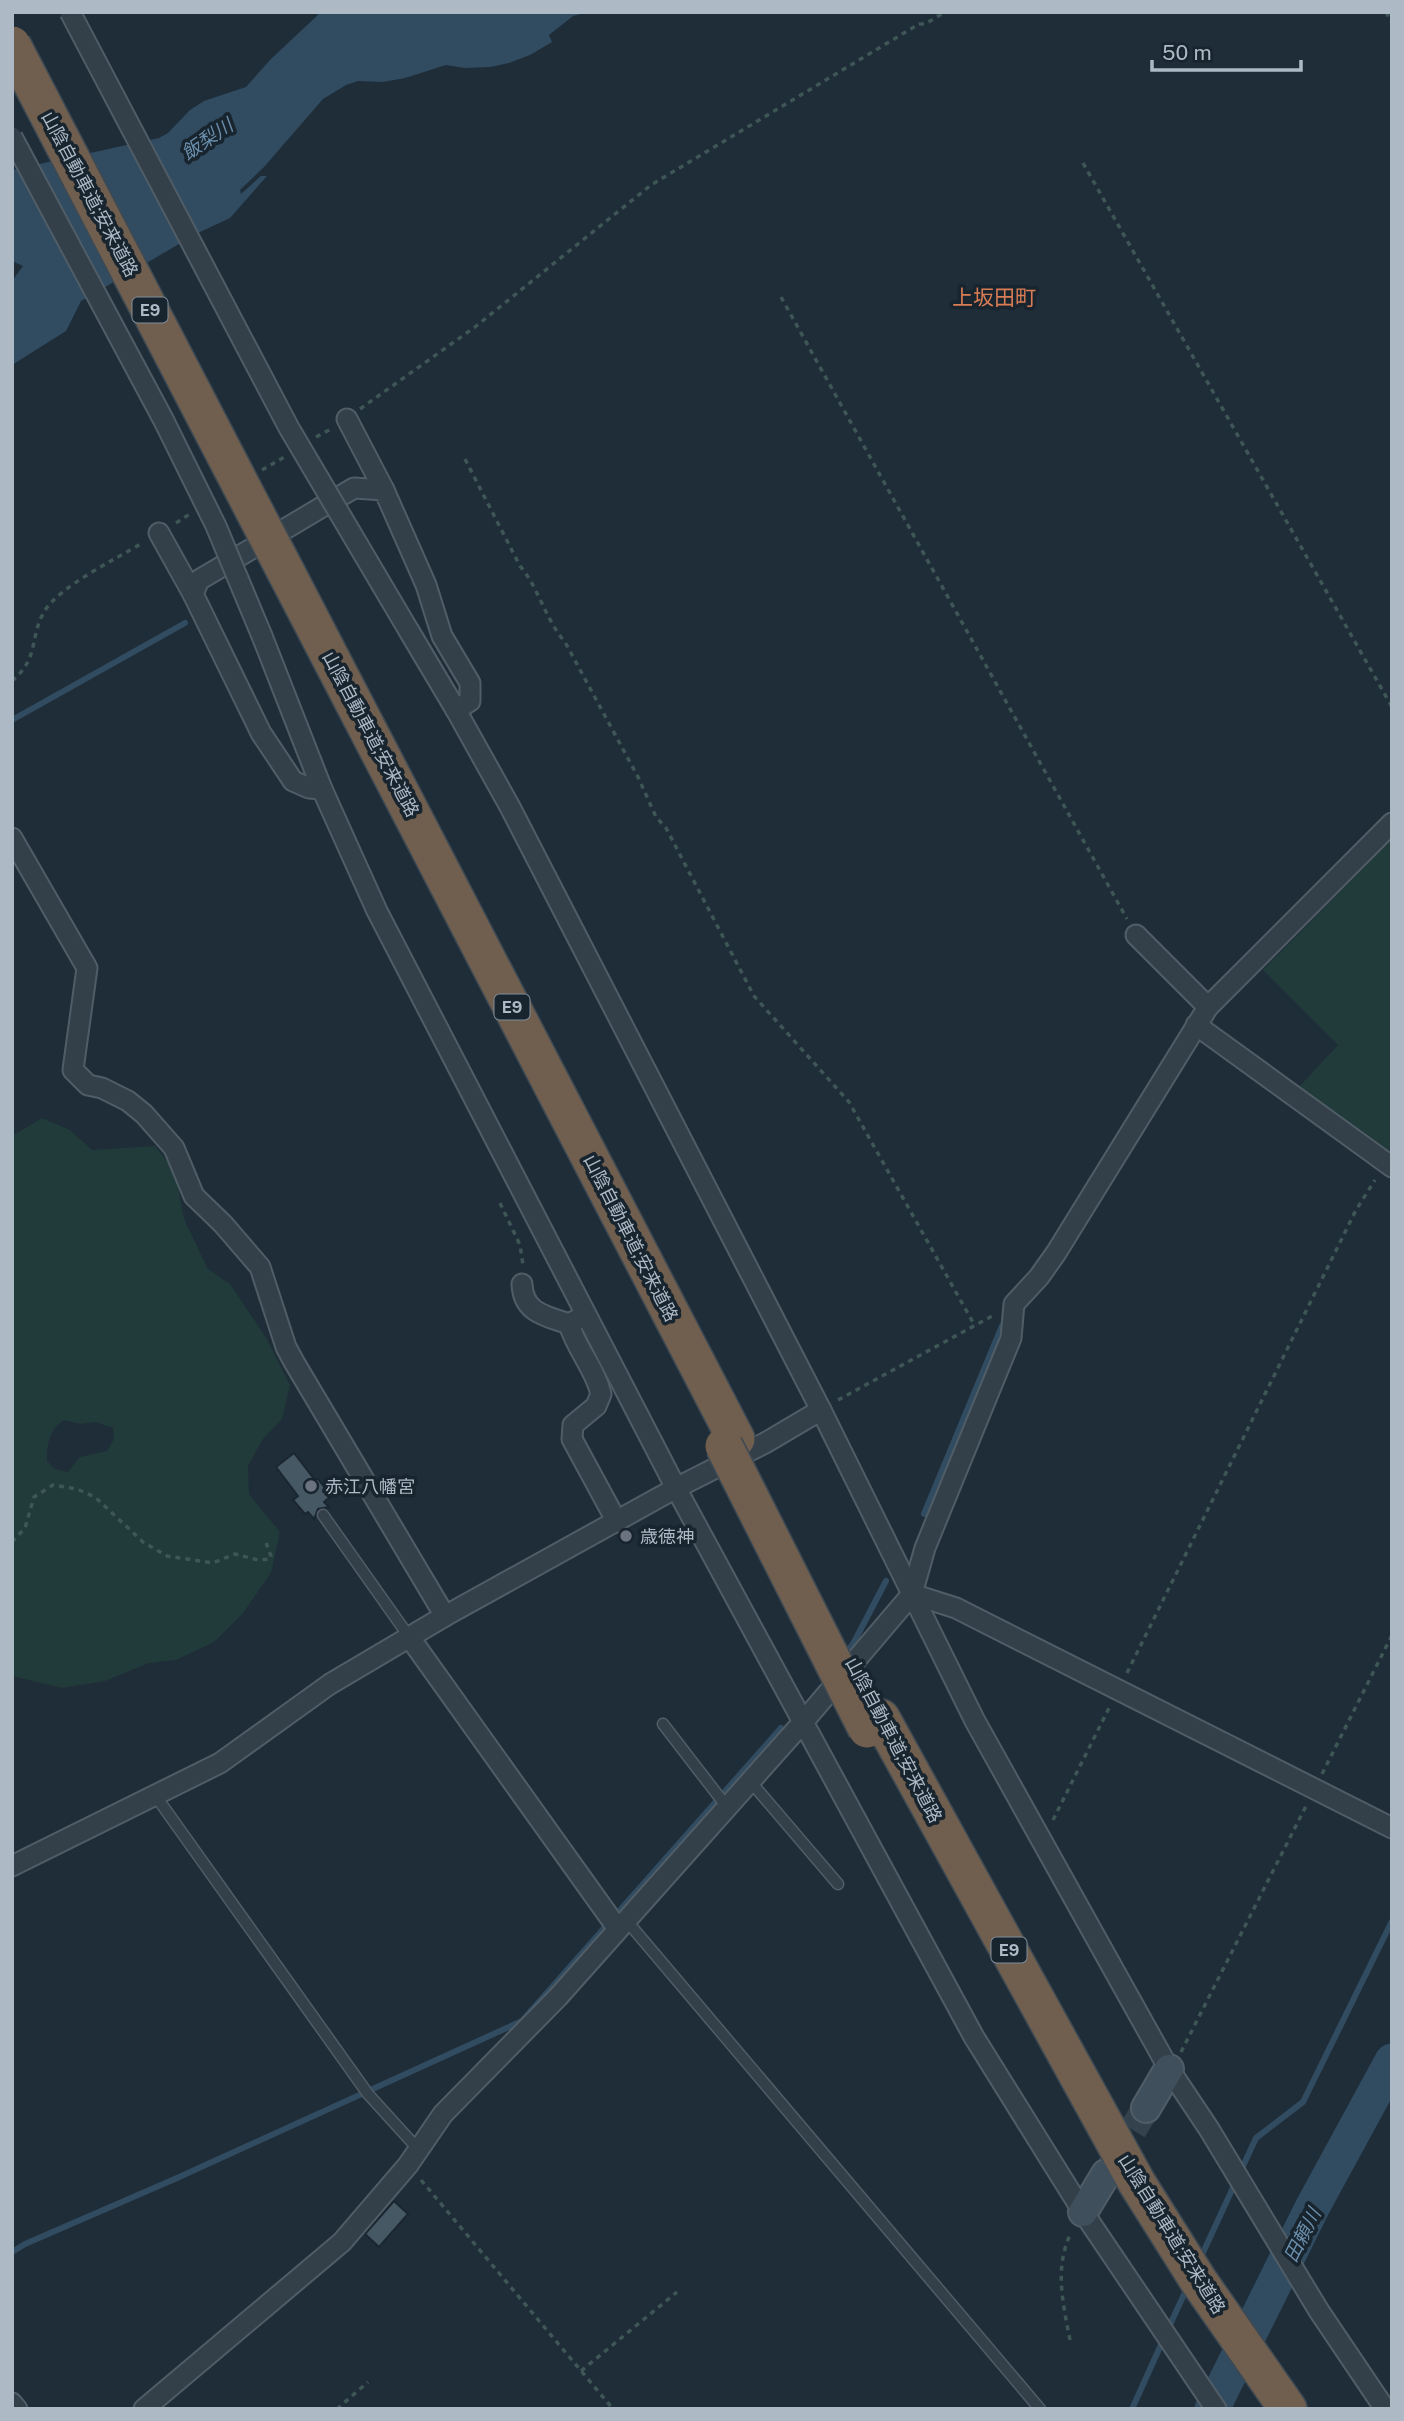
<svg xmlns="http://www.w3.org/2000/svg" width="1404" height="2421" font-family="'Public Sans','Noto Sans JP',sans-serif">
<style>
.green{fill:#213a3a;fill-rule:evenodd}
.water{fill:#314c61}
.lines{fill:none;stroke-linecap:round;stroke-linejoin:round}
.stream{stroke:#314c61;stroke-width:6}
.river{stroke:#314c61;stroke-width:35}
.building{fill:#475865;stroke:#1a2630;stroke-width:2}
.secondary-tunnel{stroke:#34424e;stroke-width:28;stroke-dasharray:28 14;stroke-linecap:butt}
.lane-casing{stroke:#505d67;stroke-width:13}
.street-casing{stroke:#505d67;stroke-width:23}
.secondary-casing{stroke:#505d67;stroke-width:32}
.highway-casing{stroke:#3d4a54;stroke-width:40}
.path{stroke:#3f5656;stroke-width:3.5;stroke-dasharray:5 5;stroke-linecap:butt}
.lane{stroke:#333f49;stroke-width:10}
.street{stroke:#333f49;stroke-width:19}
.secondary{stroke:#404f5c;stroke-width:28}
.highway{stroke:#705f4f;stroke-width:37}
.street-bridge-casing{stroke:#505d67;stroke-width:23;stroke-linecap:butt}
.highway-bridge-casing{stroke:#3d4a54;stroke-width:40;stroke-linecap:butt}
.street-bridge{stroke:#333f49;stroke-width:19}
.highway-bridge{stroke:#705f4f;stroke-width:37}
.worship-dot{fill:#6b7280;stroke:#18242e;stroke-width:2.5}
.labels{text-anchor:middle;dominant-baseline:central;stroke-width:7;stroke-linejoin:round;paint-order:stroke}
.shield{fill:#18242e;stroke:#808d98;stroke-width:2}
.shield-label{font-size:16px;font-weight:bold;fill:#adbac6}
.street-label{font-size:18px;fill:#adbac6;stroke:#18242e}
.poi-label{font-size:18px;fill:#adbac6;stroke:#18242e;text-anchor:start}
.water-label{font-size:19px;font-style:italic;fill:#6b8fac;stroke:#18242e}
.quarter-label{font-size:21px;fill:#d97d55;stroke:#18242e}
</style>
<rect width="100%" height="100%" fill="#1f2d39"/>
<g class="green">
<polygon points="1392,839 1392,1158 1297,1089 1338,1045 1263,970"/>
<path d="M42,1118L70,1130L92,1150L155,1146L175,1172L184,1219L208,1269L230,1284L267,1339L290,1385L282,1419L263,1439L248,1466L249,1494L280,1532L271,1573L243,1613L214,1642L176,1660L149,1663L105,1681L62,1688L12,1676V1136ZM64,1420L80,1424L96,1422L113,1428L114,1439L107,1451L80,1457L68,1472L55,1469L47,1461C47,1444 49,1430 64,1420Z"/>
</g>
<polygon class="water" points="321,12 589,12 573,16 549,35 552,42 530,55 509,63 490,67 465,68 446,65 405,78 383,82 358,81 346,85 323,99 264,167 240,190 241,194 261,176 267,176 230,218 198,233 81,301 66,331 12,365 12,281 23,266 12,261 12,170 159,138 168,133 190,110 204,101 246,87 270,60"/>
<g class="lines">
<g class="stream">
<polyline points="12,720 185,623"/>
<polyline points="924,1514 1002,1326"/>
<polyline points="844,1655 853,1644 886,1581"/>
<polyline points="12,2252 25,2244 177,2178 522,2021 781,1728"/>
<polyline points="1200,2259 1256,2138 1303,2102 1392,1921"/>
<polyline points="1168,2329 1187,2288"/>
<polyline points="1132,2409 1164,2338"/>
</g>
<polyline class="river" points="1212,2409 1313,2206 1392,2061"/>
</g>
<g class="building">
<polygon points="294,1453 315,1480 318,1479 331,1496 324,1502 329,1507 318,1509 314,1519 308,1512 305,1514 293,1500 298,1496 276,1467"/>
<polygon points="394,2201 408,2214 379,2247 365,2234"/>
</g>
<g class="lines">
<polyline class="secondary-tunnel" points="1111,2166 1146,2108"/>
<defs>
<g id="lane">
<polyline points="323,1515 410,1638"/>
<polyline points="663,1724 727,1807"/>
<polyline points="750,1781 838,1884"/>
<polyline points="155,1795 368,2094 418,2149"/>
<polyline points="626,1920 1040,2409"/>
</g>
<g id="street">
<polyline points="347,419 384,490"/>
<polyline points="159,533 193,594"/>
<polyline points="409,631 456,710 510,807 821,1410 975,1721 1169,2069 1209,2129 1319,2311 1385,2409"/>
<polyline points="262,636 322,789 377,911 676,1488 974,2037 1083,2212 1216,2409"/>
<polyline points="322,789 309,788 293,781 261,733 193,594 199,580 354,488 384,490 426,585 442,636 470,683 470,701 456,710"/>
<polyline points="12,838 87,968 73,1070 88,1085 102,1088 128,1101 144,1114 174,1148 194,1196 223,1224 260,1267 286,1347 294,1362 445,1616"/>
<polyline points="1136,935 1208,1007"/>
<polyline points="1196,1025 1392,1167"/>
<path d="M522,1284C523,1313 546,1316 569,1324"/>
<path d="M586,1315L569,1324C576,1349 595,1368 601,1394L596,1406L573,1425L572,1439L617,1522"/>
<polyline points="912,1594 956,1608 1392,1828"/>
<polyline points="410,1638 618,1929"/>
<polyline points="12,1866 220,1763 330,1684 445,1616 676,1488 765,1443 821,1410"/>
<polyline points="12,2403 17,2409"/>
<polyline points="144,2409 342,2242 408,2165 443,2114 558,1997 804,1721 912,1594 925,1548 1011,1338 1014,1304 1039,1277 1056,1253 1208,1007 1392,823"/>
</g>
<g id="secondary">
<polyline points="1146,2108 1169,2069"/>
<polyline points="1083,2212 1106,2174"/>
</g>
<g id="highway">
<polyline points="287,574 736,1439"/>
<polyline points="881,1718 1137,2183 1198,2280 1288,2409"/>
</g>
</defs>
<use href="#lane" class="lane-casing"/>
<use href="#street" class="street-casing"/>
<use href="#secondary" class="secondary-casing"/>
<use href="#highway" class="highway-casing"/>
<g class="path">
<polyline points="1386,12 1392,23"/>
<polyline points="1083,163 1392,707"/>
<polyline points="781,297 1127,919"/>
<polyline points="360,409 475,327 651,185 919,24 925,24 945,12"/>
<polyline points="316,437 331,429"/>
<path d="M465,459L520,566C539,588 545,619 565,642L638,777L656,817L666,828L754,996L849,1102L975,1326"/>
<polyline points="262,470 286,456"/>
<polyline points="176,523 190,514"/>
<path d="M12,681C40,657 29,638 44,612C59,586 115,560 142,543"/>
<polyline points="500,1203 520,1245 523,1265"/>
<polyline points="838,1400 994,1315"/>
<polyline points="12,1542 25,1528 34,1497 53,1485 77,1489 95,1497 143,1542 167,1556 213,1563 235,1554 258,1560 270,1559 271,1556 266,1543"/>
<polyline points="1127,1673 1356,1210 1375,1180"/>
<polyline points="1322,1774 1392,1635"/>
<polyline points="1053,1820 1109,1708"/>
<polyline points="1181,2052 1306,1806"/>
<polyline points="421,2180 613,2409"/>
<path d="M1070,2340C1063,2304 1054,2267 1071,2233"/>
<polyline points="581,2371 677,2292"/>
<polyline points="337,2409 368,2382"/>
</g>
<use href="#lane" class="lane"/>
<use href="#street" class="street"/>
<use href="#secondary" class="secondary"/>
<use href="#highway" class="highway"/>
<defs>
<g id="street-bridge">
<polyline points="70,12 289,428 409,631"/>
<polyline points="12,137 163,419 216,526 262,636"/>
</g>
<g id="highway-bridge">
<polyline points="12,45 287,574"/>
<polyline points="724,1446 867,1729"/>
</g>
</defs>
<use href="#street-bridge" class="street-bridge-casing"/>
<use href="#highway-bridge" class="highway-bridge-casing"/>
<use href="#street-bridge" class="street-bridge"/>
<use href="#highway-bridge" class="highway-bridge"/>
</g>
<g class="worship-dot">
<circle cx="311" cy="1486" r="7"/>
<circle cx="626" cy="1536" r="7"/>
</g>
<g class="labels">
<g class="shield">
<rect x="132.5" y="297.5" width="35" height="25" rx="5"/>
<rect x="494.5" y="994.5" width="35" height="25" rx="5"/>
<rect x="991.5" y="1937.5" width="35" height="25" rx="5"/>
</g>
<g class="shield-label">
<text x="150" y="310">E9</text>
<text x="512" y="1007">E9</text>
<text x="1009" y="1950">E9</text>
</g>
<g class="street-label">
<text transform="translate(90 194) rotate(62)">山陰自動車道;安来道路</text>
<text transform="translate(371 734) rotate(62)">山陰自動車道;安来道路</text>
<text transform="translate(631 1238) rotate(63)">山陰自動車道;安来道路</text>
<text transform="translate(894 1740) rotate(62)">山陰自動車道;安来道路</text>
<text transform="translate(1172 2234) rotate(58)">山陰自動車道;安来道路</text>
</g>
<g class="poi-label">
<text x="325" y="1486">赤江八幡宮</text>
<text x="640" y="1536">歳徳神</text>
</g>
<g class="water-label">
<text transform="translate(207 139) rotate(-34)">飯梨川</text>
<text transform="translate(1302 2235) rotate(-63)">田頼川</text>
</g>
<g class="quarter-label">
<text x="994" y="297">上坂田町</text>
</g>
</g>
<rect width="1404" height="2421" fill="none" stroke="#adbac6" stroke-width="28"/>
<path d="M1152 60v10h149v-10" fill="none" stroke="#adbac6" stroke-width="3.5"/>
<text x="1162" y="60" font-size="21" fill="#adbac6" stroke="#18242e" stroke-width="5" paint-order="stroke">50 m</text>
</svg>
